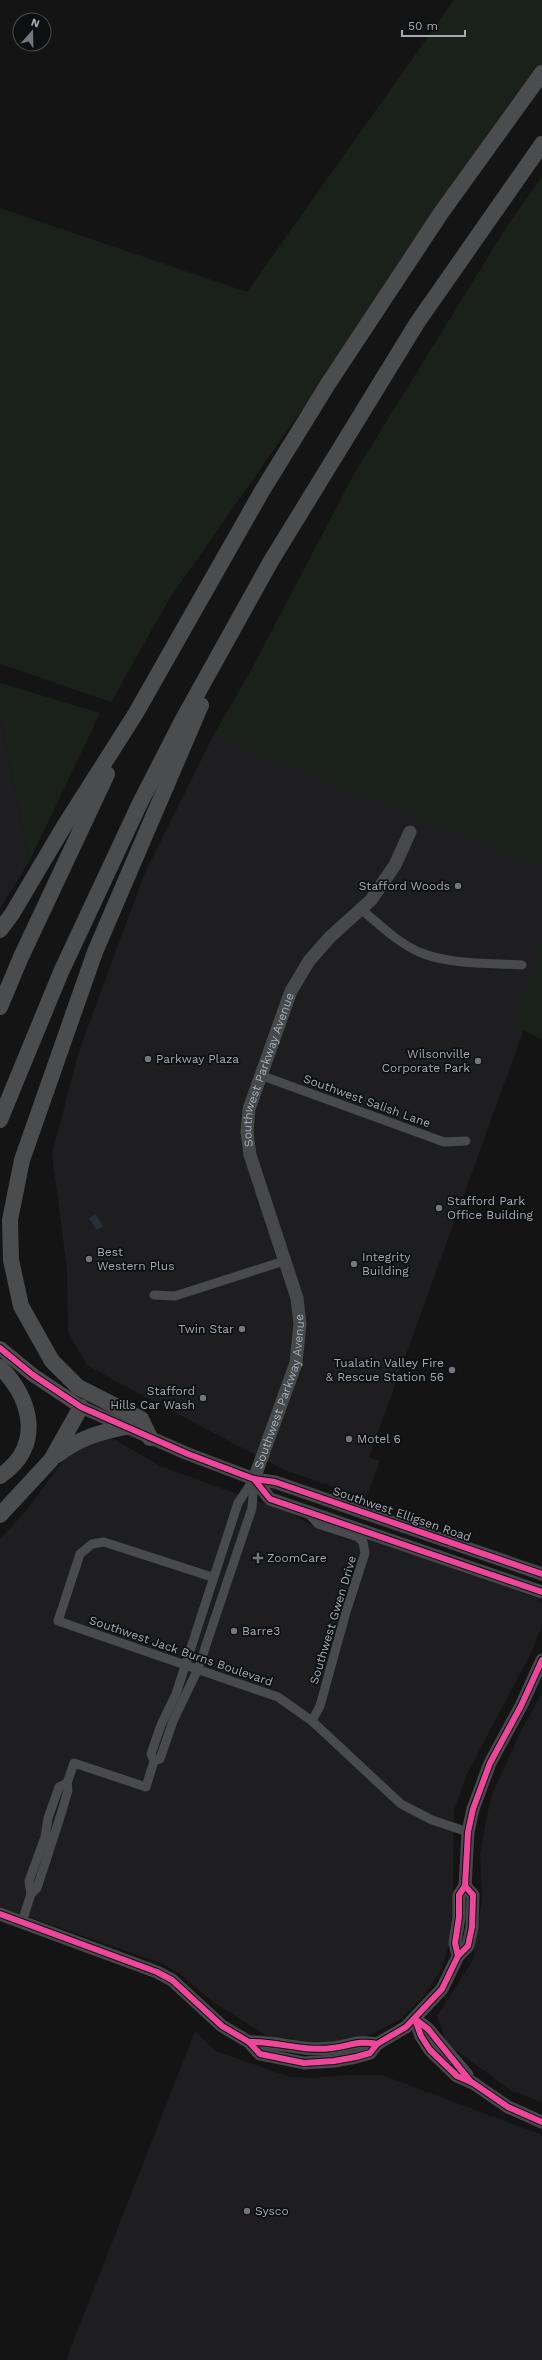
<svg xmlns="http://www.w3.org/2000/svg" width="542" height="2360" font-family="'Work Sans',sans-serif">
<style>
.built{fill:#1e1e20}
.green{fill:#1a211b}
.water{fill:#273037}
.lines{fill:none;stroke-linecap:round;stroke-linejoin:round}
.street{stroke:#484a4d;stroke-width:9}
.secondary{stroke:#46484b;stroke-width:13}
.primary{stroke:#4b4d4f;stroke-width:14}
.highway{stroke:#4b4c4e;stroke-width:16}
.cycleway-casing{stroke:#0e0f10;stroke-width:8}
.cycleway{stroke:#ed469a;stroke-width:6}
.poi-dot{fill:#72767d;stroke:#0e0f10;stroke-width:1.5}
.labels{text-anchor:middle;dominant-baseline:central;stroke-width:3.5;stroke-linejoin:round;paint-order:stroke}
.poi-label{font-size:12px;fill:#a4abb6;stroke:#0e0f10;text-anchor:start}
.street-label{font-size:12px;fill:#a4abb6;stroke:#0e0f10}
</style>
<rect width="100%" height="100%" fill="#141414"/>
<g class="built">
<polygon points="0,715 29,862 0,908"/>
<polygon points="213,736 542,853 542,979 369,1457 380,1461 366,1498 284,1470 110,1378 87,1365 68,1332 67,1269 52,1154 79,1051 144,875"/>
<polygon points="97,1437 116,1440 160,1466 293,1514 311,1525 357,1541 368,1538 537,1598 542,1603 542,1625 531,1653 467,1774 454,1810 453,1884 455,1911 452,1935 442,1968 422,1999 399,2020 368,2036 328,2045 300,2044 267,2036 213,2002 180,1974 163,1964 0,1907 0,1539 25,1512 66,1457"/>
<polygon points="542,1693 542,2102 512,2091 447,2044 437,2016 473,1960 482,1899 480,1853 491,1796 521,1731"/>
<polygon points="195,2031 216,2051 290,2077 311,2078 346,2075 382,2075 542,2135 542,2360 66,2360"/>
</g>
<g class="green">
<polygon points="454,0 542,0 542,67 170,598 111,702 0,664 0,208 247,292"/>
<polygon points="542,177 542,867 213,736 248,676 354,474 509,223"/>
<polygon points="0,683 100,713 29,862 0,715"/>
<polygon points="542,937 542,1040 513,1025"/>
</g>
<polygon class="water" points="95,1214 103,1226 97,1230 89,1218"/>
<g class="lines">
<g class="street">
<path d="M362,910C380,925 397,942 419,952C450,965 488,963 522,965"/>
<polyline points="260,1075 444,1142 466,1141"/>
<polyline points="154,1295 175,1296 284,1261"/>
<polyline points="307,1512 318,1524 358,1537 363,1542 365,1553 346,1612 320,1706 312,1721"/>
<polyline points="212,1577 104,1542 92,1544 80,1554 58,1621 278,1697 312,1721 401,1804 432,1820 468,1832"/>
<polyline points="154,1761 160,1759 173,1721 198,1669 252,1508 254,1481"/>
<polyline points="31,1894 29,1881 45,1837 48,1818 59,1787 67,1783"/>
<polyline points="22,1922 31,1894 37,1888 62,1811 68,1790 67,1783 74,1763 146,1787 154,1761 151,1754 161,1725 176,1694 238,1503 254,1479"/>
</g>
<g class="secondary">
<polyline points="81,1407 188,1454 254,1479 275,1482 542,1574"/>
<path id="s1" d="M254,1479L296,1363L300,1324L297,1298L250,1155L247,1132L249,1109L291,991L309,961L330,937L371,900L395,865L410,832"/>
<polyline points="254,1479 270,1499 542,1592"/>
<polyline points="0,1914 157,1972 172,1980 222,2026 249,2042 260,2054 304,2063 334,2061 356,2057 370,2053 377,2044 406,2027 442,1989 458,1956 468,1946 472,1927 473,1895 465,1886"/>
<polyline points="458,1956 455,1943 459,1917 459,1895 465,1886 468,1832 473,1809 490,1763 521,1706 542,1660"/>
<polyline points="415,2019 421,2036 430,2050 457,2076 473,2083 508,2107 542,2122"/>
<polyline points="415,2019 428,2029 467,2075"/>
<path d="M249,2042C277,2041 303,2052 332,2048C349,2046 360,2040 377,2044"/>
</g>
<polyline class="primary" points="0,1348 33,1375 81,1407"/>
<g class="highway">
<polyline points="0,930 12,914 63,828 136,713 262,491 328,384 441,213 542,73"/>
<polyline points="0,1007 21,957 107,774"/>
<polyline points="0,1120 61,972 140,803 182,721 271,561 417,323 542,144"/>
<path d="M0,1367C32,1399 44,1447 0,1476"/>
<polyline points="150,1438 141,1419 78,1387 52,1361 21,1306 11,1260 10,1220 22,1160 95,952 201,705"/>
<path d="M57,1455C80,1438 97,1433 125,1427"/>
<polyline points="0,1515 51,1460 81,1407"/>
</g>
<defs>
<g id="cycleway">
<polyline points="0,1348 33,1375 81,1407 188,1454 254,1479 275,1482 542,1574"/>
<polyline points="254,1479 270,1499 542,1592"/>
<polyline points="0,1914 157,1972 172,1980 222,2026 249,2042 260,2054 304,2063 334,2061 356,2057 370,2053 377,2044 406,2027 442,1989 458,1956 468,1946 472,1927 473,1895 465,1886"/>
<polyline points="458,1956 455,1943 459,1917 459,1895 465,1886 468,1832 473,1809 490,1763 521,1706 542,1660"/>
<polyline points="415,2019 421,2036 430,2050 457,2076 473,2083 508,2107 542,2122"/>
<polyline points="415,2019 428,2029 471,2082"/>
<path d="M249,2042C277,2041 303,2052 332,2048C349,2046 360,2040 377,2044"/>
</g>
</defs>
<use href="#cycleway" class="cycleway-casing"/>
<use href="#cycleway" class="cycleway"/>
</g>
<g class="poi-dot">
<circle cx="458" cy="886" r="4"/>
<circle cx="148" cy="1059" r="4"/>
<circle cx="478" cy="1061" r="4"/>
<circle cx="439" cy="1208" r="4"/>
<circle cx="89" cy="1259" r="4"/>
<circle cx="354" cy="1264" r="4"/>
<circle cx="242" cy="1329" r="4"/>
<circle cx="452" cy="1370" r="4"/>
<circle cx="203" cy="1398" r="4"/>
<circle cx="349" cy="1439" r="4"/>
<path d="M256 1552h4v4h4v4h-4v4h-4v-4h-4v-4h4z"/>
<circle cx="234" cy="1631" r="4"/>
<circle cx="247" cy="2211" r="4"/>
</g>
<g class="labels">
<g class="poi-label">
<text x="450" y="886" text-anchor="end">Stafford Woods</text>
<text x="470" y="1054" text-anchor="end">Wilsonville<tspan x="470" dy="14">Corporate Park</tspan></text>
<text x="156" y="1059">Parkway Plaza</text>
<text x="447" y="1201">Stafford Park<tspan x="447" dy="14">Office Building</tspan></text>
<text x="97" y="1252">Best<tspan x="97" dy="14">Western Plus</tspan></text>
<text x="362" y="1257">Integrity<tspan x="362" dy="14">Building</tspan></text>
<text x="234" y="1329" text-anchor="end">Twin Star</text>
<text x="444" y="1363" text-anchor="end">Tualatin Valley Fire<tspan x="444" dy="14">&amp; Rescue Station 56</tspan></text>
<text x="195" y="1391" text-anchor="end">Stafford<tspan x="195" dy="14">Hills Car Wash</tspan></text>
<text x="357" y="1439">Motel 6</text>
<text x="267" y="1558">ZoomCare</text>
<text x="242" y="1631">Barre3</text>
<text x="255" y="2211">Sysco</text>
</g>
<g class="street-label">
<text stroke="none"><textPath href="#s1" startOffset="428">Southwest Parkway Avenue</textPath></text>
<text transform="translate(367 1101) rotate(20)">Southwest Salish Lane</text>
<text stroke="none"><textPath href="#s1" startOffset="92">Southwest Parkway Avenue</textPath></text>
<text transform="translate(402 1514) rotate(19)">Southwest Elligsen Road</text>
<text transform="translate(333 1620) rotate(-73)">Southwest Gwen Drive</text>
<text transform="translate(181 1651) rotate(19)">Southwest Jack Burns Boulevard</text>
</g>
</g>
<g transform="translate(32 32) rotate(20)"><circle r="19" fill="#0e0f10" stroke="#4a4d52"/>
<path d="M0-3L7 15L0 10L-7 15Z" fill="#72767d"/>
<text y="-6" font-size="11" font-weight="bold" text-anchor="middle" fill="#a4abb6">N</text>
</g>
<path d="M402 30v6h63v-6" fill="none" stroke="#a4abb6" stroke-width="2"/>
<text x="408" y="30" font-size="12" fill="#a4abb6" stroke="#0e0f10" stroke-width="3" paint-order="stroke">50 m</text>
</svg>
